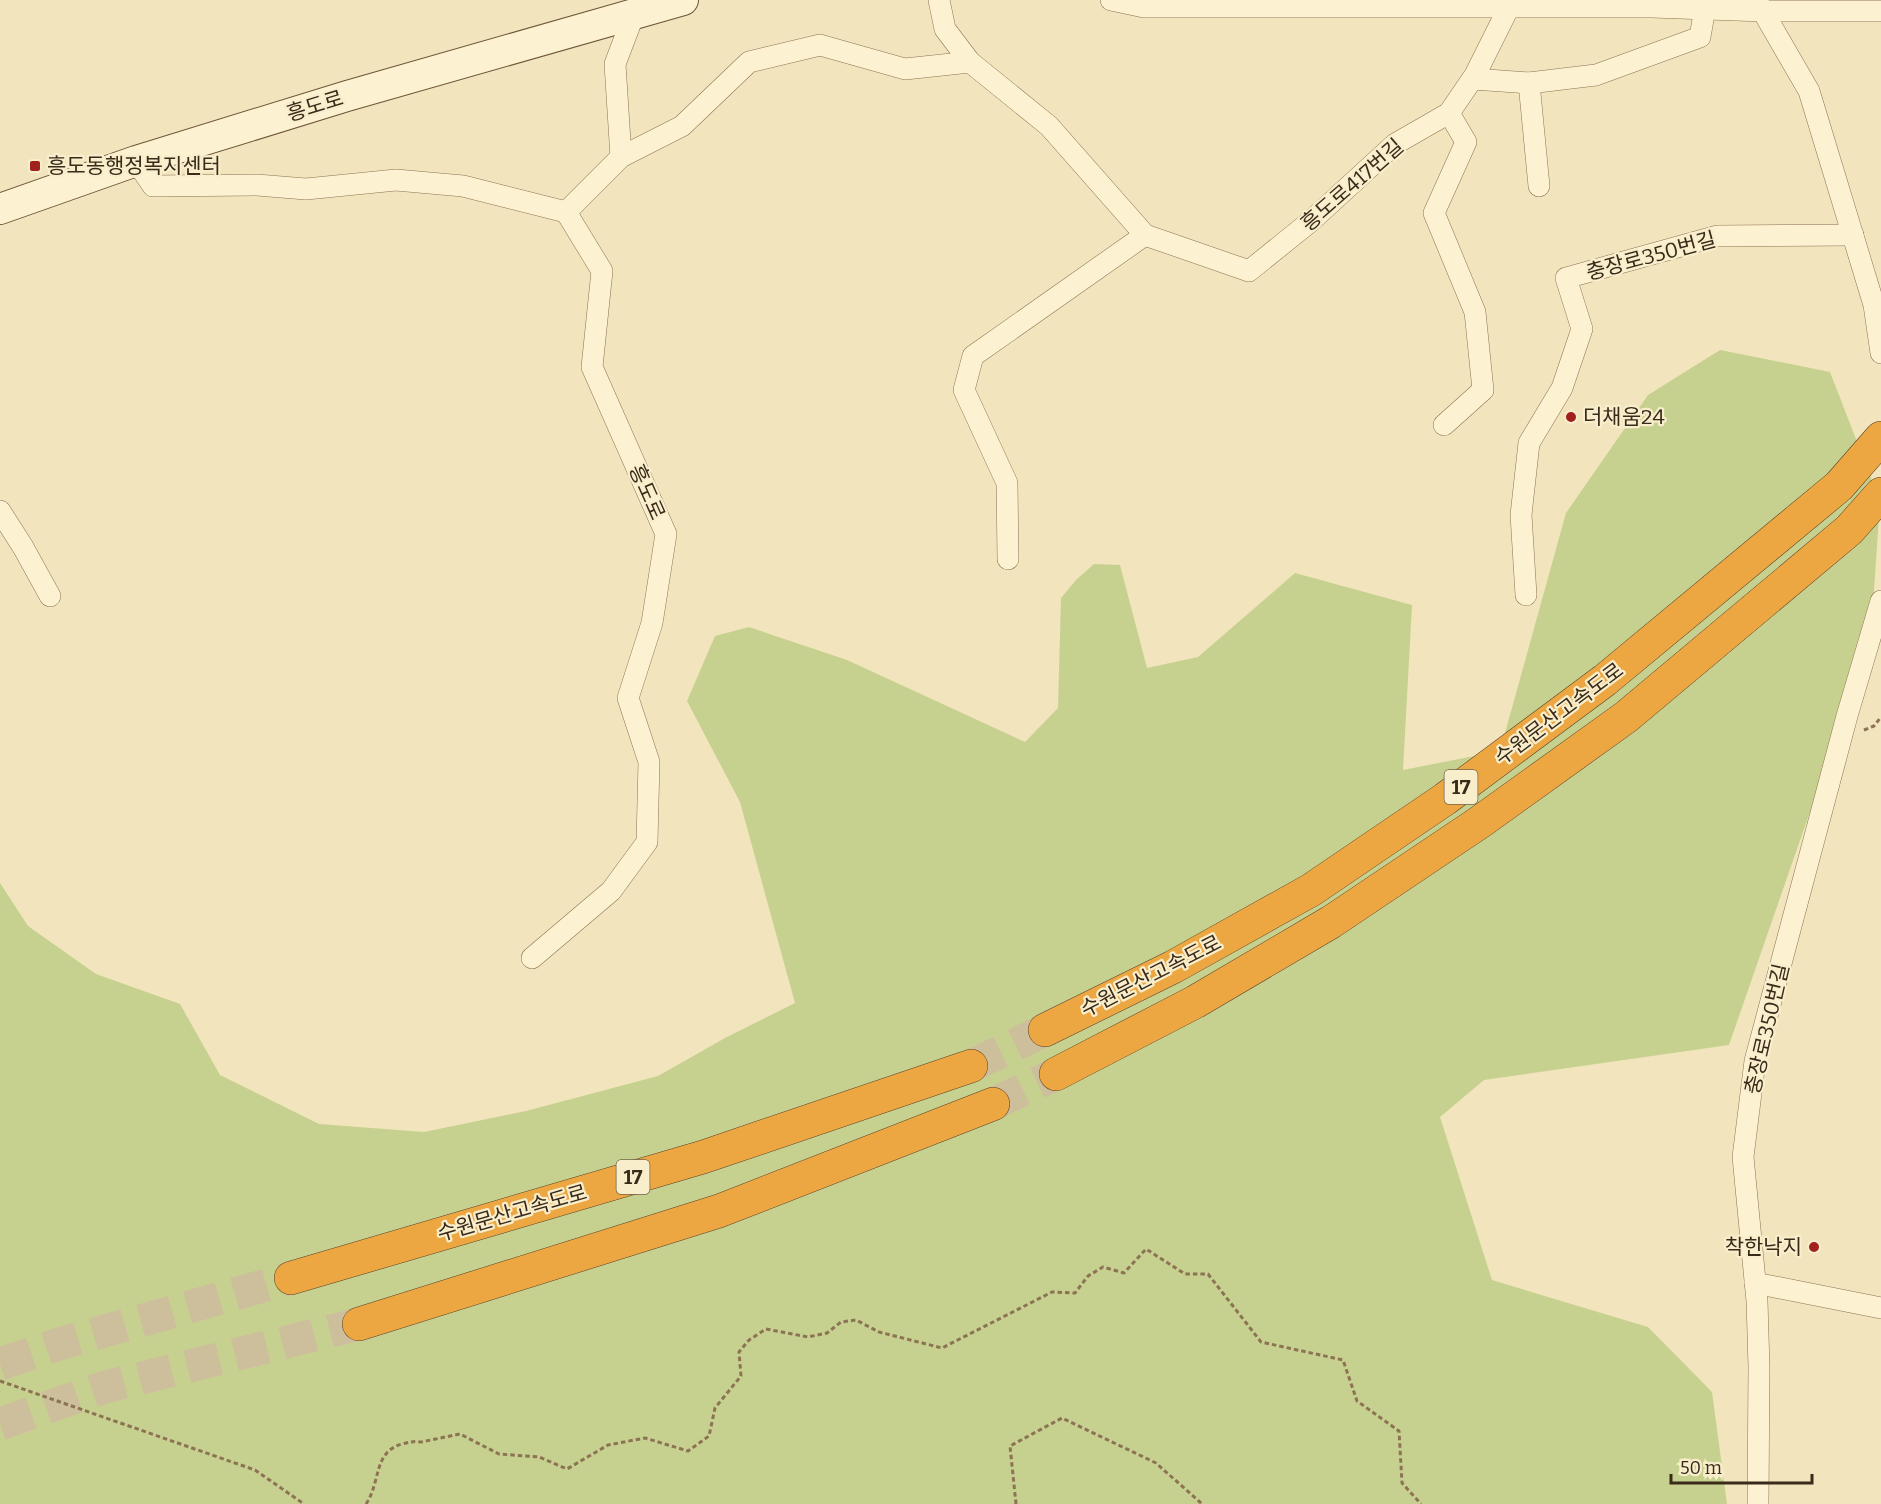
<svg xmlns="http://www.w3.org/2000/svg" width="1881" height="1504" font-family="Bitter,'Noto Sans KR',serif">
<style>
.green{fill:#c7d18f}
.lines{fill:none;stroke-linecap:round;stroke-linejoin:round}
.highway-tunnel{stroke:#cdbf9c;stroke-width:33;stroke-dasharray:33 16;stroke-linecap:butt}
.street-casing{stroke:#8c7354;stroke-width:22}
.secondary-casing{stroke:#6d5437;stroke-width:32}
.highway-casing{stroke:#584129;stroke-width:34}
.path{stroke:#8c7354;stroke-width:3;stroke-dasharray:4.5 3;stroke-linecap:butt}
.street{stroke:#fcf1d0;stroke-width:21}
.secondary{stroke:#fcf1d0;stroke-width:30}
.highway{stroke:#eca742;stroke-width:33}
.poi-dot{fill:#a1211d;stroke:#f9eecc;stroke-width:2}
.labels{text-anchor:middle;dominant-baseline:central;stroke-width:4.5;stroke-linejoin:round;paint-order:stroke}
.shield{fill:#f9eecc;stroke:#73654f;stroke-width:1.5}
.shield-label{font-size:20px;font-weight:bold;fill:#392a1a}
.street-label{font-size:21px;fill:#392a1a;stroke:#f9eecc}
.poi-label{font-size:21px;fill:#392a1a;stroke:#f9eecc;text-anchor:start}
</style>
<rect width="100%" height="100%" fill="#f2e4bc"/>
<polygon class="green" points="1720,350 1830,372 1880,501 1871,636 1729,1045 1484,1080 1440,1117 1492,1280 1648,1327 1712,1392 1727,1504 0,1504 0,883 28,926 96,974 180,1004 220,1075 319,1124 424,1132 526,1111 658,1076 725,1038 795,1003 740,802 687,701 715,636 749,627 847,660 1025,742 1058,708 1061,598 1076,580 1094,564 1120,565 1147,668 1198,657 1295,573 1412,605 1403,770 1500,751 1566,513 1648,395"/>
<g class="lines">
<g class="highway-tunnel">
<polyline points="971,1066 1045,1030"/>
<polyline points="993,1104 1056,1074"/>
<polyline points="0,1364 59,1344 291,1278"/>
<polyline points="0,1424 105,1387 359,1324"/>
</g>
<defs>
<g id="street">
<polyline points="939,0 945,29 970,62"/>
<polyline points="1111,0 1144,7 1652,7 1764,11 1881,11"/>
<polyline points="1758,3 1809,91 1874,305 1881,353"/>
<polyline points="1473,79 1529,83 1596,75 1700,37 1705,8"/>
<polyline points="1529,83 1539,186"/>
<polyline points="621,157 615,64 634,14"/>
<polyline points="136,161 153,186 257,185 306,189 396,180 463,186 566,212"/>
<polyline points="1444,425 1483,390 1475,312 1434,213 1466,142 1449,113"/>
<polyline points="0,511 23,547 50,596"/>
<polyline points="1008,559 1007,483 964,390 973,356 1145,235"/>
<polyline points="1526,595 1521,515 1529,443 1562,388 1582,329 1566,278 1717,236 1853,235"/>
<polyline points="532,958 611,891 647,842 649,762 628,698 652,623 666,534 592,367 602,271 566,212 621,157 682,126 749,62 820,45 905,69 970,62 1049,126 1145,235 1249,271 1311,221 1395,144 1449,113 1475,75 1509,7"/>
<polyline points="1755,1283 1881,1308"/>
<polyline points="1758,1504 1759,1367 1757,1301 1743,1157 1755,1061 1847,716 1881,601"/>
</g>
<polyline id="secondary" points="0,209 136,161 347,96 683,0"/>
<g id="highway">
<polyline points="1045,1030 1173,967 1311,890 1445,799 1605,680 1839,486 1881,438"/>
<polyline points="1056,1074 1195,1002 1331,922 1480,822 1626,717 1849,530 1881,494"/>
<polyline points="291,1278 703,1157 971,1066"/>
<polyline points="359,1324 719,1211 993,1104"/>
</g>
</defs>
<use href="#street" class="street-casing"/>
<use href="#secondary" class="secondary-casing"/>
<use href="#highway" class="highway-casing"/>
<g class="path">
<polyline points="1864,730 1874,726 1881,717"/>
<polyline points="0,1381 255,1470 304,1504"/>
<path d="M366,1504C381,1482 373,1452 402,1444C409,1442 414,1441 421,1442L460,1434L499,1454L539,1457L567,1469L608,1445L645,1438L688,1451L709,1436L715,1408L741,1376L739,1352L749,1340L766,1329L808,1337L827,1333L841,1322L856,1320L879,1332L942,1348L1052,1292L1075,1293L1088,1276L1103,1267L1124,1273L1146,1249L1185,1274H1208L1261,1342L1343,1360L1357,1401L1399,1431L1402,1483L1421,1504"/>
<polyline points="1016,1504 1010,1446 1062,1418 1156,1463 1202,1504"/>
</g>
<use href="#street" class="street"/>
<use href="#secondary" class="secondary"/>
<use href="#highway" class="highway"/>
</g>
<g class="poi-dot">
<rect x="29" y="160" width="12" height="12" rx="3"/>
<circle cx="1571" cy="417" r="6"/>
<circle cx="1814" cy="1247" r="6"/>
</g>
<g class="labels">
<g class="shield">
<rect x="1444.5" y="770" width="33" height="34" rx="4.5"/>
<rect x="616.5" y="1160" width="33" height="34" rx="4.5"/>
</g>
<g class="shield-label">
<text x="1461" y="787">17</text>
<text x="633" y="1177">17</text>
</g>
<g class="street-label">
<text transform="translate(315 106) rotate(-17)">흥도로</text>
<text transform="translate(1352 185) rotate(-41)">흥도로417번길</text>
<text transform="translate(1651 256) rotate(-15)">충장로350번길</text>
<text transform="translate(647 492) rotate(66)">흥도로</text>
<text transform="translate(1559 714) rotate(-37)">수원문산고속도로</text>
<text transform="translate(1151 976) rotate(-27)">수원문산고속도로</text>
<text transform="translate(1767 1029) rotate(-77)">충장로350번길</text>
<text transform="translate(512 1213) rotate(-16)">수원문산고속도로</text>
</g>
<g class="poi-label">
<text x="47" y="166">흥도동행정복지센터</text>
<text x="1583" y="417">더채움24</text>
<text x="1802" y="1247" text-anchor="end">착한낙지</text>
</g>
</g>
<path d="M1671 1474v9h141v-9" fill="none" stroke="#392a1a" stroke-width="3"/>
<text x="1680" y="1474" font-size="18" fill="#392a1a" stroke="#f9eecc" stroke-width="4.5" paint-order="stroke">50 m</text>
</svg>
